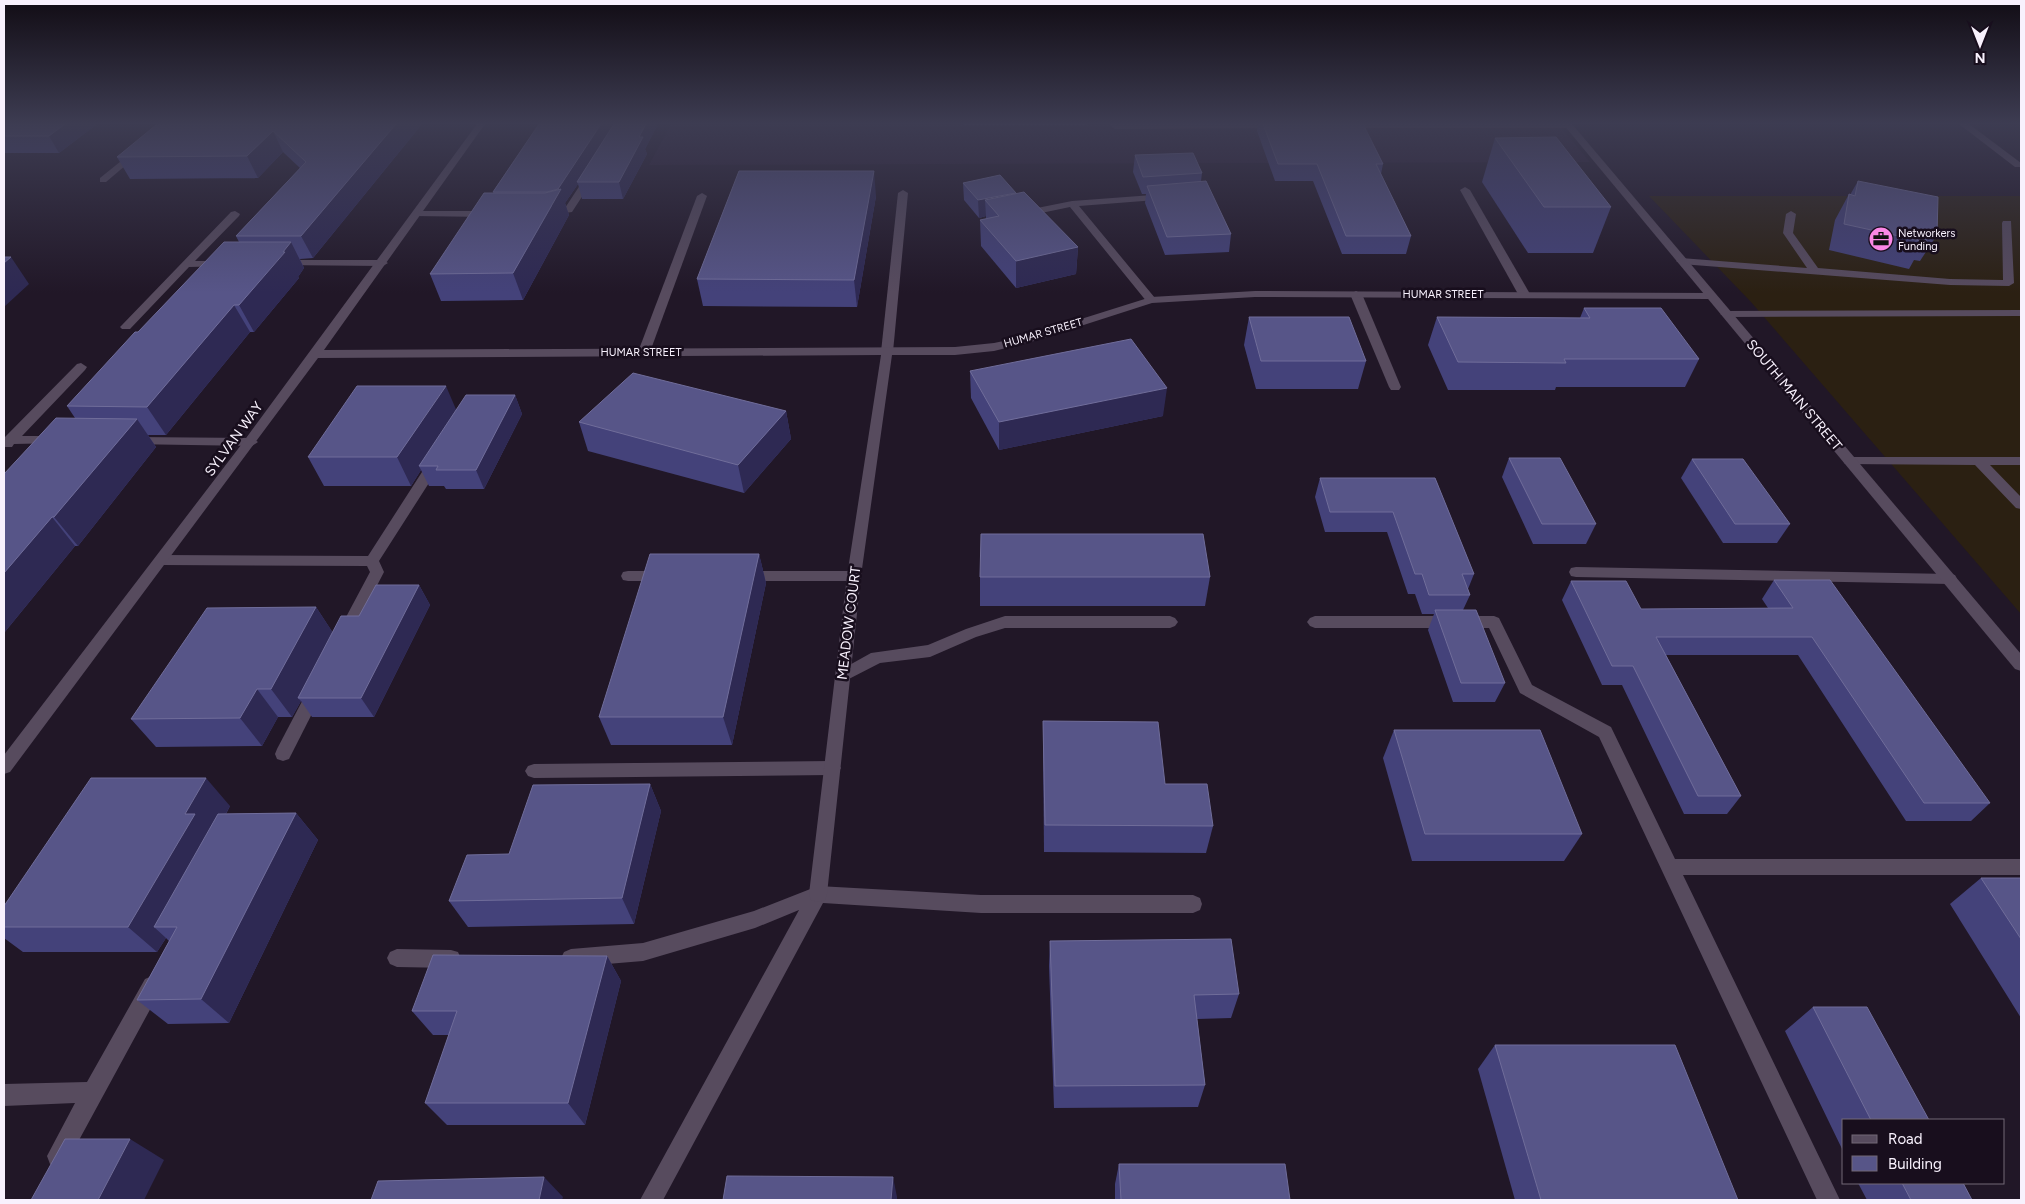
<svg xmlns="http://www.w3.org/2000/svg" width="2025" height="1204" font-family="Figtree,sans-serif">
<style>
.commercial{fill:#2b2012}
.built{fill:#2a1c32}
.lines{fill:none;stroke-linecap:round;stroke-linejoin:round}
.lane{fill:#574b5e;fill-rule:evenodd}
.street{fill:#574b5e;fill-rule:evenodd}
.secondary{fill:#574b5e;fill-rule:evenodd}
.wall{fill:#44427a}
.shaded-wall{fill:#2e2953}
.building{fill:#575588;stroke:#706d9a}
.labels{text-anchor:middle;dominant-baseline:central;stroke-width:5;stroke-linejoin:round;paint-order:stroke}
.far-poi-label{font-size:11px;fill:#f8f1fd;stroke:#180e1d;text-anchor:start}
.far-street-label{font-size:11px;fill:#f8f1fd;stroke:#180e1d}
.street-label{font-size:14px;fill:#f8f1fd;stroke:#180e1d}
</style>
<rect width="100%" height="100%" fill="#211727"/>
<polygon class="commercial" points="1649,196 2021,196 2021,614 1751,302"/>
<polygon class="built" points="671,124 1558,124 1590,162 649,165"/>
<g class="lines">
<g class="lane">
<polygon points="1108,124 1282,124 1282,125 1278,128 1115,129"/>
<polygon points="1340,124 1572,124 1572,125 1568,128 1344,128 1341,127"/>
<polygon points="1959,124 1969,124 2021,163 2021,167 2015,167"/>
<polygon points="136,149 139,150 139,154 106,182 100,182 100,178"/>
<polygon points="591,172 596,175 572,212 544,216 544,212 565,208 588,173"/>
<polygon points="1465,187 1470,190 1530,294 1528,296 1524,297 1518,294 1460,190"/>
<polygon points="903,190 908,193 893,352 887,356 881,352 898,193"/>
<polygon points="702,193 707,196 650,352 648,355 640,355 638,352 697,196"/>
<polygon points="1166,194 1171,197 1169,199 1079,206 1155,298 1157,300 1151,303 1147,302 1070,207 1022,217 1017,214 1022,211 1072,201"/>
<polygon points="235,211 240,214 239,216 195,261 224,261 228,262 229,264 228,266 189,267 130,329 122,329 120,327 122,325 231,212"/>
<polygon points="417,211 490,211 495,214 490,217 413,216 413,212"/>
<polygon points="1791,211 1796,214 1793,233 1818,268 1950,279 2003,280 2002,223 2003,221 2011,221 2014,283 2009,286 1950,285 1681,264 1676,261 1681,258 1807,268 1783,233 1786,214"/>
<polygon points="282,260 383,260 388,263 383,266 278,265 277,263"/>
<polygon points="1356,291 1362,294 1401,387 1399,390 1391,390 1389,387 1350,294"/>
<polygon points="2021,310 2021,316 1726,317 1720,314 1726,311"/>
<polygon points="81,363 87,367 85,370 22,436 55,436 61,440 60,443 14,444 12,447 4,447 5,437 77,364"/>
<polygon points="133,437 252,438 258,442 252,446 128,444 127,441"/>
<polygon points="436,457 443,461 379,561 384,572 350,638 345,640 340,638 337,634 370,572 367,566 162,565 157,564 155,560 157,556 162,555 368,556 431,458"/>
<polygon points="1850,457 2021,457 2021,465 1990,465 2021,497 2021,509 2016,508 1975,465 1845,464 1843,461 1845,458"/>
<polygon points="1576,567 1950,574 1955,575 1957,579 1955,583 1950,584 1576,577 1571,576 1569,572 1571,568"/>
<polygon points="628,571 663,571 668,572 670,576 668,580 663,581 628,581 623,580 621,576 623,572"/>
<polygon points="743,571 854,571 859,572 861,576 859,580 854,581 743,581 738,580 736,576 738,572"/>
<polygon points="1005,616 1170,616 1175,618 1178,622 1175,626 1170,628 1005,628 976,637 930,657 880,663 843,682 837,680 835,676 837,672 871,653 928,645 966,629"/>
<polygon points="1315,616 1494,616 1499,618 1532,685 1611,727 1675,859 2021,859 2021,875 1683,875 1840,1200 1817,1200 1599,737 1520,693 1489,628 1315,628 1310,626 1307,622 1310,618"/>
<polygon points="315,686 321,688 323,692 289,759 283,761 277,759 275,754 277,749 309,688"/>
<polygon points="832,761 838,763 841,768 838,773 832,775 534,778 528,776 525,771 528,766 534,764"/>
<polygon points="818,886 981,895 1193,895 1200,898 1202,904 1200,910 1193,913 981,913 823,903 663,1200 640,1200 799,910 755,928 643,961 571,967 564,964 561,958 564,952 571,949 643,943 754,911"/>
<polygon points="397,949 451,950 458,952 461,959 458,966 451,968 397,967 390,964 387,958 390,952"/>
<polygon points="152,976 159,979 162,986 159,993 66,1164 58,1167 50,1164 47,1156 75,1103 4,1106 4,1084 87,1082 145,979"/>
</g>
<polygon class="street" points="477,124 485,124 324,350 955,347 994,343 1027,336 1151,297 1255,291 1710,293 1716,296 1710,299 1255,297 1152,303 1034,341 994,351 955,355 892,355 861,576 827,894 825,900 818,902 811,900 809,894 847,576 881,355 318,358 10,772 4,774 4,755 241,445"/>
<polygon class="secondary" points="1563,124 1572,124 2021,654 2021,671 2015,669"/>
</g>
<g class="wall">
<polygon points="4,124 97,124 59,153 4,153"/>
<polygon points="239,124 422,124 313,258 300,259 304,268 298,277 299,278 254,332 250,332 166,435 148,435 156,447 78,546 75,546 4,633 4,474 75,418 67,406 138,332 239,242 236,236 300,168 283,152 258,178 130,179 117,157"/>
<polygon points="539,124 658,124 645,149 647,154 623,199 582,199 578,184 565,203 569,215 523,300 441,301 430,274 494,193 493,192"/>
<rect x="963" y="124" width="124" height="1"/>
<polygon points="1258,124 1363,124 1383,164 1381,174 1411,236 1406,254 1342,254 1313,181 1275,181 1257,131"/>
<polygon points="1495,138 1611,207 1593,253 1528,253 1482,182"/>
<polygon points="1135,155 1202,173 1201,181 1231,234 1229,252 1165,255 1145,203 1146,194 1142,194 1133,172"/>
<polygon points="1858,181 1937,235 1920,261 1914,260 1909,269 1829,250 1835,220 1849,194 1850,195"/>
<polygon points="963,183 1016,193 1016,194 1078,247 1076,274 1016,288 981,246 980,220 986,219 986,216 979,218 964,200"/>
<polygon points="876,196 857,307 703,306 697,279"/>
<polygon points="1584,308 1699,359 1685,387 1556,387 1555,390 1448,390 1428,345 1437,317 1580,318"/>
<polygon points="1249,317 1366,361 1358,389 1256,389 1244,345"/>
<polygon points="970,371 1163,416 999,450 971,398"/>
<polygon points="515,395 522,414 484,489 446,489 444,486 429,486 421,470 411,486 324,486 308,457 456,410"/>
<polygon points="786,411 791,439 744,493 588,451 579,422"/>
<polygon points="1509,458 1596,524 1586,544 1533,544 1502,477"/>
<polygon points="1692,459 1790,524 1777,543 1723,543 1681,478"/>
<polygon points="1320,478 1435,478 1474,574 1468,589 1470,595 1463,610 1505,683 1495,702 1453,702 1428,630 1434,614 1422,614 1415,594 1408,594 1387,532 1325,532 1315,497"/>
<polygon points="759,554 766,583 732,745 611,745 599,717"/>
<polygon points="980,577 1210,577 1205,606 980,606"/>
<polygon points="1774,580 1990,803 1971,821 1906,821 1798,655 1666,655 1741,796 1727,814 1684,814 1622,685 1602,685 1562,600 1571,581 1641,609 1768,608 1762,599"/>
<polygon points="419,585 430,605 374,717 312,717 301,701 292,717 278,717 262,746 156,747 131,719 316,607 333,633 359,616"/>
<polygon points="1043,721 1165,784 1213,826 1206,853 1044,852 1043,749"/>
<polygon points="1394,730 1582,834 1564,861 1412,861 1383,758"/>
<polygon points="650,784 661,811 634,924 468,927 449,901 509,854"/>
<polygon points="230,806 226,814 296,813 318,840 229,1023 168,1024 137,1000 169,941 166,938 157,952 23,952 4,938 4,906"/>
<polygon points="1981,878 2021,878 2021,1018 1950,904"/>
<polygon points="1050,941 1239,994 1231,1018 1197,1019 1205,1085 1198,1107 1054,1108 1049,966"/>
<polygon points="607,956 621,981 585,1125 447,1125 425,1103 449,1035 433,1035 412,1011"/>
<polygon points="1813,1007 1929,1120 1844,1120 1844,1153 1785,1031"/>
<polygon points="1495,1045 1738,1200 1515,1200 1478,1069"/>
<polygon points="1119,1164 1290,1200 1115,1200 1115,1184"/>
<polygon points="1858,1183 1963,1183 1972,1200 1867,1200"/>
</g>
<g class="shaded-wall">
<polygon points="65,124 97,124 59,153 49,136"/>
<polygon points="396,124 422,124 313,258 301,236"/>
<polygon points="601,124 617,124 577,182 578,184 565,203 569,215 523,300 513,273 552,206 547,192"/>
<polygon points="646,124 658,124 645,149 647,154 623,199 619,182 639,137"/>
<polygon points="273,131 283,152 258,178 247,156"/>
<polygon points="874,171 876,196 857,307 854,280"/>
<polygon points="1016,193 1016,210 985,200 986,216 979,218 978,200"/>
<polygon points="291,242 304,268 298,277 299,278 254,332 239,305"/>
<polygon points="1078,247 1076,274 1016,288 1016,261"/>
<polygon points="11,257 29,284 4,307 4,263"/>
<polygon points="234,305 250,332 166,435 147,407"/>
<polygon points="446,386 458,414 419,466 421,470 411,486 397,457"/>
<polygon points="1167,388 1163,416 999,450 999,422"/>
<polygon points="515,395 522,414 484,489 476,470"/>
<polygon points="786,411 791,439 744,493 738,465"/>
<polygon points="137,419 156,447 78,546 54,517"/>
<polygon points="52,517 75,546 4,633 4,573"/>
<polygon points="759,554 766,583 732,745 723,717"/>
<polygon points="419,585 430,605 374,717 361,698"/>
<polygon points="316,607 335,636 298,698 301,701 292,717 271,689"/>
<polygon points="257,689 278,717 262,746 240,718"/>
<polygon points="206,778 230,806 214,835 154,927 166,938 157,952 128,927 185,814"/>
<polygon points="650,784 661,811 634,924 622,898"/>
<polygon points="296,813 318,840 229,1023 201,999"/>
<polygon points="607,956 621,981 585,1125 568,1103"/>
<polygon points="130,1139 164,1160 144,1200 98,1200"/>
<polygon points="544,1177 563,1197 562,1200 539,1200"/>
<polygon points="893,1177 897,1197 897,1200 891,1200"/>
</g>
<g class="building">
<polygon points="4,124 65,124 49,136 4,136"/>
<polygon points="240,124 396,124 301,236 236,236 306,162 273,131 247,156 117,157 156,125"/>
<polygon points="539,124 601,124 558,189 547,192 493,192"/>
<polygon points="614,124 646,124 639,137 643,137 619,182 577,182"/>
<polygon points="1263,124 1363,124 1383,164 1376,164 1411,236 1346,236 1317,164 1278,164"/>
<polygon points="1556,137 1611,207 1544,207 1495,138"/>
<polygon points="1193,153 1202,173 1143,177 1135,155"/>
<polygon points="739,171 874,171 854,280 697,279"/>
<polygon points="1000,175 1016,193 978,200 963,183"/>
<polygon points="1206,181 1231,234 1167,237 1147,186"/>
<polygon points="1858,181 1938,197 1937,235 1926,233 1926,242 1844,224 1849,194 1855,196"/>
<polygon points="561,189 513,273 430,274 484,193 545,193"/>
<polygon points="1024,192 1078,247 1016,261 980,220 999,216 985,200"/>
<polygon points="224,242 291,242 283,252 285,252 239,305 234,305 147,407 67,406 135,332 138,332"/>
<polygon points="4,257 11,257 4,263"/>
<polygon points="1584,308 1661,308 1699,359 1564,359 1566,363 1458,362 1437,317 1590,318"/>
<polygon points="1249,317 1349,317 1366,361 1261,361"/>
<polygon points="1131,339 1167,388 999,422 970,371"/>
<polygon points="633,373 786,411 738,465 579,422"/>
<polygon points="357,386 446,386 397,457 308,457"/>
<polygon points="466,395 515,395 476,470 436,470 438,466 419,466"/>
<polygon points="56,418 137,419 54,517 52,517 4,573 4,474"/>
<polygon points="1509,458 1560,458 1596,524 1542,524"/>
<polygon points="1692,459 1743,459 1790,524 1735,524"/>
<polygon points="1320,478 1435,478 1474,574 1462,574 1470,595 1429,595 1422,574 1415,574 1393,512 1330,512"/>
<polygon points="981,534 1203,534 1210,577 980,577"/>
<polygon points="650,554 759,554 723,717 599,717"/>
<polygon points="1774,580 1830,580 1990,803 1924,803 1812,637 1656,637 1741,796 1698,796 1633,666 1612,666 1571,581 1626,581 1641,609 1793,608"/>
<polygon points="376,585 419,585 361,698 298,698 341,616 359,616"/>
<polygon points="316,607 271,689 257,689 240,718 131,719 207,608"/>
<polygon points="1435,610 1476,610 1505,683 1461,683"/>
<polygon points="1043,721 1158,722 1165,784 1207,784 1213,826 1045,825"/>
<polygon points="1394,730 1540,730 1582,834 1425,834"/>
<polygon points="91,778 206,778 185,814 195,814 128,927 4,927 4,906"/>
<polygon points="650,784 622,898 449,901 467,855 509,854 533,785"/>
<polygon points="296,813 201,999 137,1000 177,927 154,927 218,814"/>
<polygon points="1981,878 2021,878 2021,939"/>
<polygon points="1231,939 1239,994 1194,995 1205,1085 1055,1086 1050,941"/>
<polygon points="433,955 607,956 568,1103 425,1103 457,1011 412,1011"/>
<polygon points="1813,1007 1867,1007 1929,1120 1871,1120"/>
<polygon points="1495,1045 1675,1045 1738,1200 1541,1200"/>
<polygon points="65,1139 130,1139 98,1200 31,1200"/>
<polygon points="1119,1164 1285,1164 1290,1200 1121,1200"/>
<polygon points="727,1176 893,1177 891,1200 723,1200"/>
<polygon points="544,1177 539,1200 371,1200 378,1181"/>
<polygon points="1902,1183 1963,1183 1972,1200 1911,1200"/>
</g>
<linearGradient id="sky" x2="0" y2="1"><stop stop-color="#120d15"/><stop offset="0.42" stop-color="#3d3c52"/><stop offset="1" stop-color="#3d3c52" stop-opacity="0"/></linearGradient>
<rect width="2025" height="293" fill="url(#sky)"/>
<defs>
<symbol id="office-disc" viewBox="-11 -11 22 22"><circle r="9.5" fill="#fb87e6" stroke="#180e1d"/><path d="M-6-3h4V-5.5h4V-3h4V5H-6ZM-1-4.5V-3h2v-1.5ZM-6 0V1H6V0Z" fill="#111"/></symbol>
</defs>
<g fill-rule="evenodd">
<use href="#office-disc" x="1867" y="225" width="28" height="28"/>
</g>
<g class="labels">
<g class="far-poi-label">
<text x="1898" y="233">Networkers<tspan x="1898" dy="13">Funding</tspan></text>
</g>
<g class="far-street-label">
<text x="1443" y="294">HUMAR STREET</text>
<text transform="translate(1043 333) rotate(-16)">HUMAR STREET</text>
<text x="641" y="352">HUMAR STREET</text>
</g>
<g class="street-label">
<text transform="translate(1794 395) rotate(50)">SOUTH MAIN STREET</text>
<text transform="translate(234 439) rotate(-54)">SYLVAN WAY</text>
<text transform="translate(849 623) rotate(-83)">MEADOW COURT</text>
</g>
</g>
<rect width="2025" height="1204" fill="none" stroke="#f8f1fd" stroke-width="10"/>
<rect x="1842" y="1119" width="162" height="65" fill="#180e1d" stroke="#726977"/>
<rect x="1852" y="1135" width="25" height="8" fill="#574b5e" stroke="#726977"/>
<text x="1888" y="1144" font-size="15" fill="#f8f1fd">Road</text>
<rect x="1852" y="1156" width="25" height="15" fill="#575588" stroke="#726977"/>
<text x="1888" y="1169" font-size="15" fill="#f8f1fd">Building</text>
<g transform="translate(1980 45) rotate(180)" stroke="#180e1d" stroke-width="4" paint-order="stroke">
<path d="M0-4L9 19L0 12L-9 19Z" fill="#f8f1fd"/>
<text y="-8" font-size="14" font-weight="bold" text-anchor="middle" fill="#f8f1fd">N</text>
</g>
</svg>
